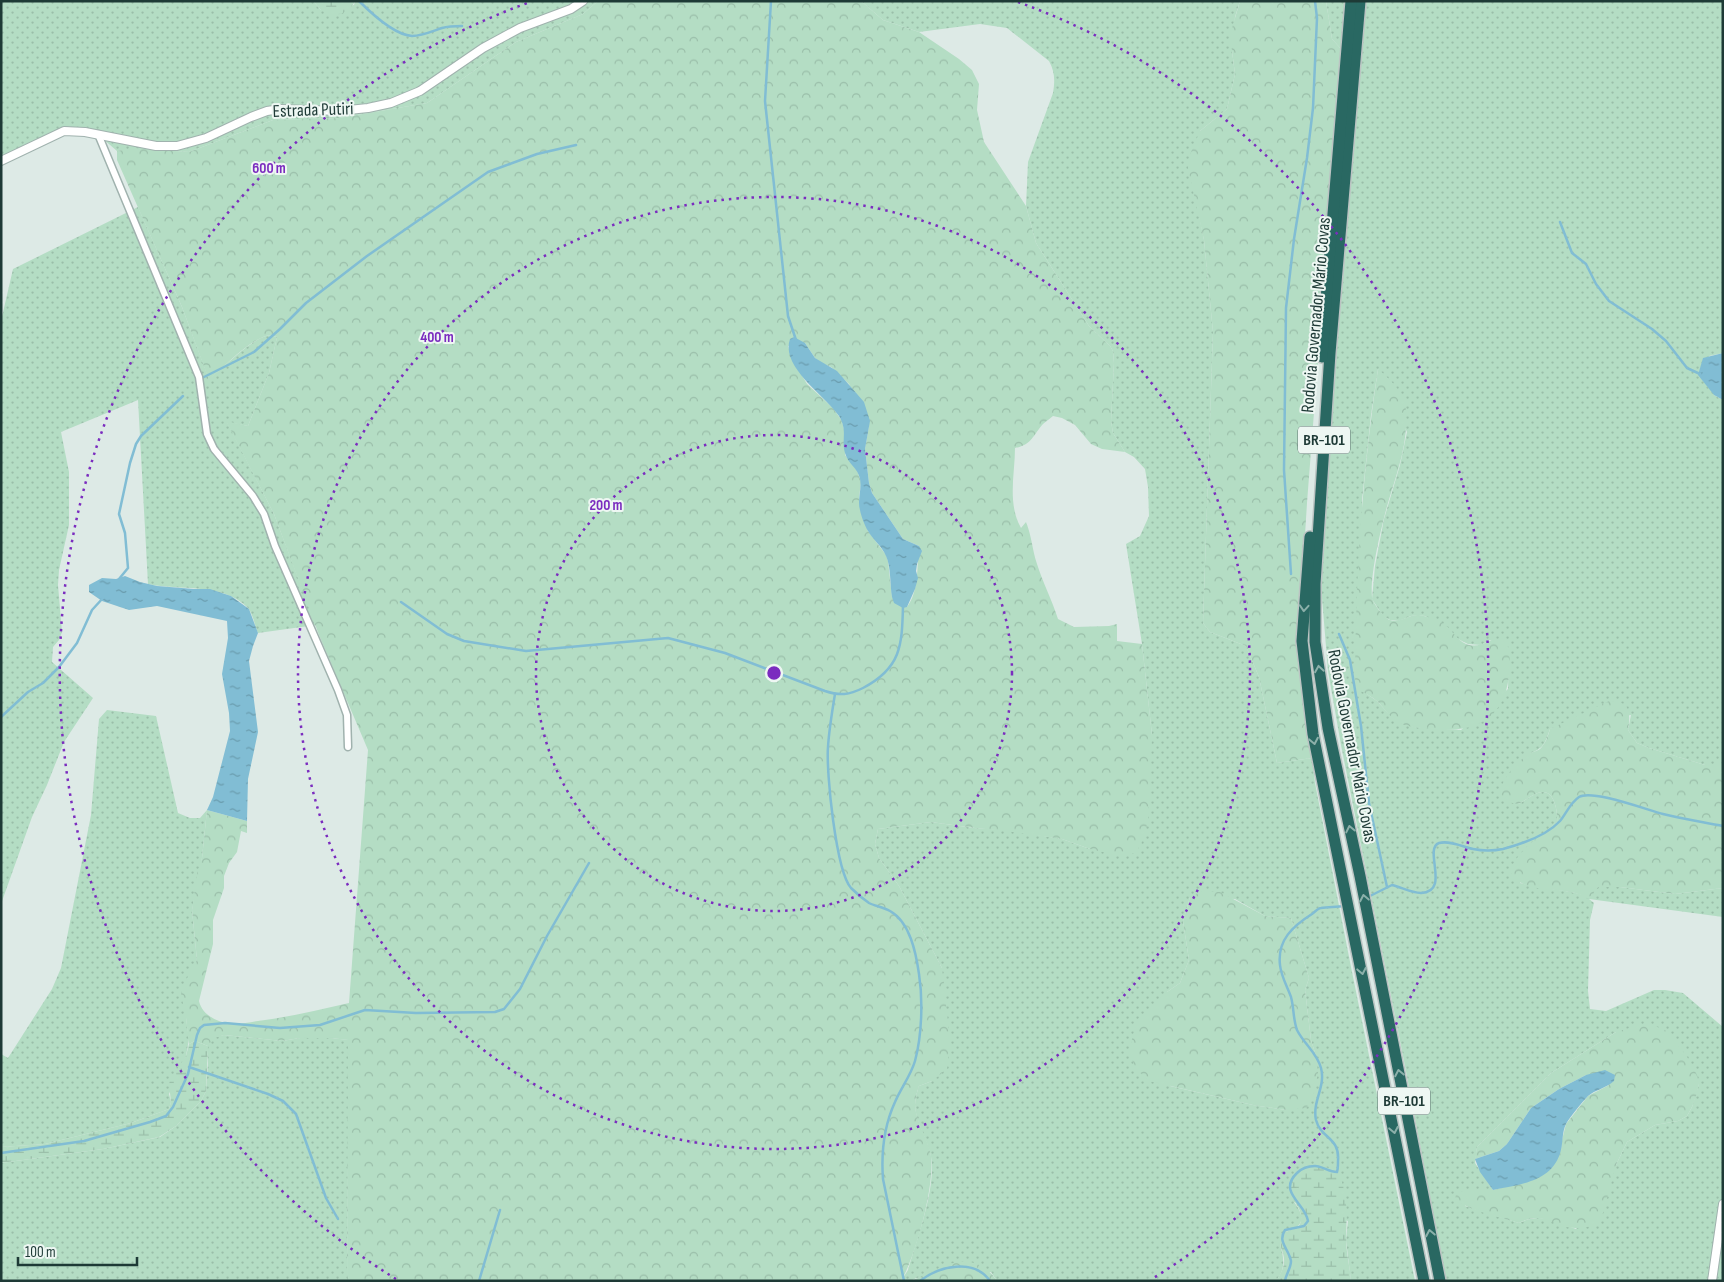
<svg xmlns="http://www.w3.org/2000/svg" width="1724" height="1282" font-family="'Sofia Sans Condensed',sans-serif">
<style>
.grass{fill:url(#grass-dots);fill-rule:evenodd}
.forest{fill:url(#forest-crowns);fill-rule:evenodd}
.wetland{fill:url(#wetland-marsh)}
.water{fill:url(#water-ripples)}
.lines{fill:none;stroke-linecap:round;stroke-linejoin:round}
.stream{stroke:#81bdd4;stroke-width:2.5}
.minor-casing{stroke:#a0b2ae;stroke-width:9}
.tertiary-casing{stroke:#a0b2ae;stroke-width:10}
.motorway-casing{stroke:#bcc4c3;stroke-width:14}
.minor{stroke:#fff;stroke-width:6}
.tertiary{stroke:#fff;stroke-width:8}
.motorway{stroke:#296862;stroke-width:11}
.oneway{stroke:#8cb0aa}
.ring{fill:none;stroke:#7b2cbf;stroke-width:2.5;stroke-dasharray:2.5 5}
.labels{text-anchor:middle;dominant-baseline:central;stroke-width:4;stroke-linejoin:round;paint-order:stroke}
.shield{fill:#eef7f3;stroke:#5c736f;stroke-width:1}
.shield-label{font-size:16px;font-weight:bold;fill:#1e3a36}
.street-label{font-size:18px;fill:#1e3a36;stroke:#eef7f3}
.centre{fill:#7b2cbf;stroke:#eef7f3;stroke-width:2.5}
.ring-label{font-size:15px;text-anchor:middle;font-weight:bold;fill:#7b2cbf;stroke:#eef7f3;stroke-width:4;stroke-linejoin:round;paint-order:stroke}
</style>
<defs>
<pattern id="grass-dots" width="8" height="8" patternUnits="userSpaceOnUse" patternTransform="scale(1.25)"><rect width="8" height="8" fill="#b4ddc4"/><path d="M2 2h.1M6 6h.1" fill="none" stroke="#9abea9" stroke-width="1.8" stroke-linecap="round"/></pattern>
<pattern id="forest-crowns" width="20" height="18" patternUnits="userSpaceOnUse" patternTransform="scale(1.25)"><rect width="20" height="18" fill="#b4ddc4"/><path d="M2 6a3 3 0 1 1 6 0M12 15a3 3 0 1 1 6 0" fill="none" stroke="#9abea9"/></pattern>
<pattern id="wetland-marsh" width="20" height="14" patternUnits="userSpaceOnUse" patternTransform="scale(1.25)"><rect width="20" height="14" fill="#b4ddc4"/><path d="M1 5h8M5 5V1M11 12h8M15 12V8" fill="none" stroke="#9abea9"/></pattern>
<pattern id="water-ripples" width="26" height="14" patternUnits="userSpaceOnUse" patternTransform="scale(1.25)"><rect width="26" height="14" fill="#81bdd4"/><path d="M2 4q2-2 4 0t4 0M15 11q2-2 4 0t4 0" fill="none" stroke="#699bad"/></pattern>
</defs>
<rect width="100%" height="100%" fill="#ddeae6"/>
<g class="grass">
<polygon points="1,1 313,1 321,10 354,5 355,1 598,1 583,14 516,42 427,103 339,118 273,120 189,152 133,149 117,151 102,138 67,130 1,157"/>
<path d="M861,1H1240L1235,17L1232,51L1235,74L1227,109L1200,131L1199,215L1204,240L1213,332L1203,623L1210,632L1246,646L1259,677L1277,763L1312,758L1315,783L1351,967L1415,1281H1351L1346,1240L1348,1221L1294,1202C1304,1215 1306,1226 1287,1231L1280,1244C1284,1258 1286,1269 1276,1281H997L991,1272L916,1278L911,1281H901L908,1270C917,1239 933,1196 932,1164C931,1143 916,1126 915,1105C915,1099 917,1092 919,1086L932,1081L942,968L899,886L879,858L875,844L878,829L931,822L974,828L1006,830L1062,839L1090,849L1152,735L1142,644L1126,544L1140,536L1149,516L1148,487L1145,469L1134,457L1125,452L1113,433L1111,421L1114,363L1113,351L1110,346L1089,326L1036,243L1026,206L1028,162L1053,93C1055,81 1055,72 1049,61L1007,28L980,24L919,32L883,20ZM1190,897L1235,899L1265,916L1291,918L1309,978L1305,990L1311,1040L1316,1056L1286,1110L1253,1105L1170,1086L1167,992L1180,983L1189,960L1183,921Z"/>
<polygon points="1326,1 1345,1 1342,50 1332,39"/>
<path d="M1366,1H1723V353L1709,356L1714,395L1723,400V765H1705L1649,748L1637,743L1628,730L1631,715L1550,729C1545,743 1544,748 1531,753L1518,804C1525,801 1535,792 1543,792C1555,792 1558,813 1557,822L1550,828L1520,883C1541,889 1562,889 1583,895L1598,887H1620L1675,894L1723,888V917L1589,899L1594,903L1590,920L1588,991L1590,1009L1606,1011L1654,990H1665L1683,993L1723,1027V1281H1446L1405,1066L1341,745L1328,671L1321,586L1332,409ZM1378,369L1407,432L1400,465L1384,519L1375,566L1372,599L1383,616L1390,620L1399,621L1411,616L1417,615L1425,616L1449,629L1456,638L1468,644L1481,645L1490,640L1509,648L1508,689L1461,730L1414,727L1388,713L1377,701L1364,692L1362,500L1371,415ZM1616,1032L1699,1084L1692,1107L1687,1116L1678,1121L1655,1125L1627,1142L1616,1165L1576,1229C1553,1222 1542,1212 1519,1223L1465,1206V1190H1493L1475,1163L1477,1147L1551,1073Z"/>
<path d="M138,207L182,307L209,379C223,368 249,341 266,336C269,335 273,336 277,337L269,373L248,426L227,422L274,514L316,625L258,633C255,626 253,614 248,608C223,582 180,591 148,584L138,400L61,432L69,472V525L59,570L58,585L62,632L59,640L53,647L52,662L93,698L64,742L47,785L32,817L1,904V321L13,269Z"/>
<polygon points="107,710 156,716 178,813 190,818 200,818 207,810 202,858 192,910 197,960 186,1018 189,1039 186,1056 169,1094 171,1102 169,1109 131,1123 45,1144 1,1147 1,1054 8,1058 52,989 61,968 91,815 99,719"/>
<polygon points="224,1035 282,1041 300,1038 331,1038 349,1040 347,1281 1,1281 1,1163 103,1149 160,1137 176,1126 201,1101 206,1091 208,1063 207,1047 210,1041 214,1037"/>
</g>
<g class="forest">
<path d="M598,1H861L883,20L919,32L959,59L972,70L979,84L977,110L984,142L1026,206L1036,243L1089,326L1110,346L1113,351L1114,363L1111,421L1113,433L1125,452L1102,449L1091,444L1075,425L1062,418L1053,416C1050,419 1046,421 1043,424C1033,435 1032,445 1015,448C1015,474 1007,503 1021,528L1026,522C1032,537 1032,549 1037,564C1043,583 1052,600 1058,619L1074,627L1109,626L1117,624V641L1142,644L1152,735L1148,822L1141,844L1136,852L1125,857L1090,849L1062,839L1006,831L975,828L931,822L878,829L875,844L879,858L899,886L942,968L950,1041L947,1069L932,1081L919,1086C917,1092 915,1099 915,1105C916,1123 928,1138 931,1156C935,1184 916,1256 901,1281H347L348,1040L331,1038H300L282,1041L224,1035L214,1038L208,1046L195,1041L189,1044L186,1018L181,994L185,982L197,960L192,910L197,874L202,858L207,810L247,821V833L241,831L237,852L229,863L224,876V888L213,920V944L199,1001C202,1015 217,1022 231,1024C239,1025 250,1022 258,1021C289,1017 319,1010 349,1003L368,750L319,635L274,514L226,421L248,426L269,373L277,337C273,336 269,335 266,336C247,342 224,367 209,380L182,307L117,160V151L133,148L189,152L273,120L339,118L427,103L516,42L583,14ZM805,343L815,358L821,363L831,367L849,384L869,426L865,449L869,483L872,493L903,539L919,546C917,565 919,592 907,607L892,597L888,561L886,555L868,531L866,525L859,498L861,482L857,470L845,455V434L842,421L833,408L807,384L792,359L788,346Z"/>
<polygon points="1240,1 1326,1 1332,39 1342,50 1307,503 1298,648 1312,758 1277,763 1259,677 1246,646 1210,632 1203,623 1213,332 1204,240 1188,168 1191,152 1200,131 1227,109 1235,74 1230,35"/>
<path d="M1378,369C1388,378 1401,389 1405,404C1406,407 1406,412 1406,415C1408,451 1392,484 1384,518C1379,538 1370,577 1372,597C1372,602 1384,618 1390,620C1400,624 1408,614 1419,615C1426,616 1438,620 1444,624C1453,630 1455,639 1466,644C1482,650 1488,637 1502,639L1509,648C1514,703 1492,735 1434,729C1423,728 1410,728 1400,723C1391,719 1385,709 1378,702C1371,696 1363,692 1355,688C1355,581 1362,474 1378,369Z"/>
<path d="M1609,701C1630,701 1631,712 1628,730L1637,743L1649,748L1705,765H1723V888L1675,894L1620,887H1598L1588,899C1568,883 1523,898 1510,871C1519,848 1539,837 1557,822C1558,813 1555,792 1543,792C1535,792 1525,801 1518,804L1507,802L1499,793C1504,777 1516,761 1531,753C1535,751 1538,751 1541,748C1546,742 1548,736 1550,729Z"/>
<polygon points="1202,891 1220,892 1265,916 1291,918 1309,978 1305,990 1311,1040 1316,1056 1318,1073 1313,1097 1306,1108 1286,1110 1253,1105 1149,1081 1136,1069 1129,1051 1137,1020 1167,992 1180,983 1189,960 1183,921 1190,897"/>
<path d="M1647,1023L1665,1030L1686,1055L1697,1075L1699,1084L1697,1093L1692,1107L1687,1116L1678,1121L1655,1125L1627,1142L1616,1165L1603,1213L1596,1225C1590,1226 1583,1228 1577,1228C1553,1229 1546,1209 1519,1223C1497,1216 1474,1212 1455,1200L1456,1194L1465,1190H1493L1532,1180L1561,1150L1562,1140L1566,1124L1588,1096L1609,1085L1586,1075L1559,1089L1531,1108L1507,1144L1499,1151L1475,1159L1477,1147L1551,1073L1616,1032Z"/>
<path d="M966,1261C980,1264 989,1269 997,1281H911L948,1264Z"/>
</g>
<g class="wetland">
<path d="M313,1H355C351,10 342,14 333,16L321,10Z"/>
<polygon points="195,1041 208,1046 206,1091 201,1101 176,1126 159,1137 103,1149 1,1163 1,1147 45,1144 131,1123 169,1109 171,1102 169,1084 171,1078 186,1056 189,1044"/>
<path d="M1311,1164L1337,1170C1348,1192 1347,1214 1346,1238C1346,1252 1350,1267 1351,1281H1276C1280,1275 1285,1267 1284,1259C1284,1251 1277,1244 1282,1236C1287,1227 1301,1232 1301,1219C1302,1209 1294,1202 1290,1194C1292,1179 1297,1172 1311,1164Z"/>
</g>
<g class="water">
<path d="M794,337L805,343L815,358L837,371L864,402L870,421L865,449L869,483L872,493L903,539L919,546L922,551L917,564L916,571L918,578L915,589L907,607L903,608L894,603L892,597C890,586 891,566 886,556C882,546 873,540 868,531C865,526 861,516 860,510C857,500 862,490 860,479C858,468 848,464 845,453C841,440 848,431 839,416C826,396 780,367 790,339Z"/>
<polygon points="1723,353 1723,400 1714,395 1698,375 1703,358"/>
<polygon points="125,576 140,582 157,586 194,589 210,589 231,596 249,609 258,633 253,646 249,661 258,732 248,779 247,821 207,810 213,797 230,731 229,713 222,674 228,638 227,621 157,606 129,610 102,601 89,592 89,585 102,578 116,579"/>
<path d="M1605,1070L1615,1075L1614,1081C1606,1088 1595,1090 1588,1096C1582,1102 1570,1117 1566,1124C1562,1132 1563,1141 1561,1150C1553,1182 1521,1184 1493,1190L1480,1172L1475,1159L1499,1151L1507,1144L1531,1108L1559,1089L1586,1075Z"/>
</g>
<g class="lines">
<g class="stream">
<path d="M359,1C371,13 395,35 412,36C422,36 433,31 442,28C449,26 455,26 462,26"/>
<polyline points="771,1 765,101 788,316 796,340"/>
<polyline points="1560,222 1572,253 1586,264 1596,284 1609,301 1652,329 1666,341 1687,368 1700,374"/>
<polyline points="202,378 254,352 280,329 306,303 367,256 488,172 537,154 576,145"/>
<polyline points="1291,574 1284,470 1286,308 1294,239 1307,158 1313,108 1317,18 1315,1"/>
<polyline points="119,579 128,568 125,533 119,514 130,463 136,444 141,436 183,396"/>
<path d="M401,602L447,634L464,641L526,651L668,638L725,653L825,691C840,696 849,695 863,688C901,668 902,646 903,606"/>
<polyline points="1339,634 1350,660 1361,726 1369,803 1387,887"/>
<path d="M835,694C832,712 829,730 828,747C826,772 836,871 851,888C856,893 863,899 869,903C875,906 883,907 890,911C910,922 916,953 919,974C923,1000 922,1035 915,1061C911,1075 901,1088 895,1102C884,1126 881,1152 883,1179L904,1281"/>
<polyline points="1,717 28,692 43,683 59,667 77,643 92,610 103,598"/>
<path d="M1368,897L1392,885C1401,887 1411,893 1421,893C1451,892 1423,849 1439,843C1450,840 1463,847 1473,849C1483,851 1493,851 1503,849C1522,844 1546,836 1560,821C1566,814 1570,803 1579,797C1592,789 1647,810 1663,814C1683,819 1703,822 1723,826"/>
<polyline points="189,1067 268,1094 283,1101 296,1114 326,1198 338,1219"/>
<polyline points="1,1153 84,1141 150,1122 166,1116 173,1107 188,1074 197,1035 200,1028 204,1025 225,1023 280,1028 320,1025 365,1010 416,1013 495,1012 504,1009 520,989 547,936 589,863"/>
<polyline points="479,1281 500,1210"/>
<path d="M920,1281C939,1266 974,1258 990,1281"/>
<path d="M1285,1281C1286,1274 1291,1268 1291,1261C1289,1249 1277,1242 1285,1230L1304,1226L1308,1221C1306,1204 1277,1192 1297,1173C1301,1169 1308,1166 1315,1166C1322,1166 1329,1172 1337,1172C1338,1169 1338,1166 1338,1161C1340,1137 1321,1139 1316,1120C1312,1101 1326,1087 1321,1068C1317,1053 1304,1044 1297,1030C1293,1019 1294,1008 1291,997C1287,986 1281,976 1280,965C1277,940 1293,926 1312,914C1315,912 1318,908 1321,908C1328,907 1336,907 1344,906"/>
</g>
<defs>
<polyline id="minor" points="98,134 199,377 207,434 214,449 253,496 264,514 275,546 338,690 347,715 348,747"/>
<g id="tertiary">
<polyline points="1,161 64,131 85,132 156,146 177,146 206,138 251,117 267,111 280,109 339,111 368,108 391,103 420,91 483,48 520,28 571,9 583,1"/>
<polyline points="1712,1281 1723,1204"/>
</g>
<g id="motorway">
<polyline points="1360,1 1330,353 1315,584 1315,642 1328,728 1360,876 1440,1281"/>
<polyline points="1322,357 1328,273 1351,1"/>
<polyline points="1310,537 1302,641 1313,734 1424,1281"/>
</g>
</defs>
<use href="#minor" class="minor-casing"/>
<use href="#tertiary" class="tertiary-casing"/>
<use href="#motorway" class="motorway-casing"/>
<use href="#minor" class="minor"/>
<use href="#tertiary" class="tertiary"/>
<use href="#motorway" class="motorway"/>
</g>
<defs><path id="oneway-chevron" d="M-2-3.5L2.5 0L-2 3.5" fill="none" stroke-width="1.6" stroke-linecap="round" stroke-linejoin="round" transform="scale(1.25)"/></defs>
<g class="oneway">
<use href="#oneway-chevron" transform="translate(1304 608) rotate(94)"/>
<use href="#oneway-chevron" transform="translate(1319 669) rotate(-99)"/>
<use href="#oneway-chevron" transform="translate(1314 741) rotate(79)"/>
<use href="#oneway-chevron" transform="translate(1350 829) rotate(-102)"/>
<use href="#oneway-chevron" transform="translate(1364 898) rotate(-101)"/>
<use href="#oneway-chevron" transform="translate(1362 971) rotate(79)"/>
<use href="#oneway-chevron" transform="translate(1399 1073) rotate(-101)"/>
<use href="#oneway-chevron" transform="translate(1394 1130) rotate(79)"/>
<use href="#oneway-chevron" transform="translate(1430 1233) rotate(-101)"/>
</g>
<g class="ring">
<circle cx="774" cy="673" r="238"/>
<circle cx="774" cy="673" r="476"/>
<path d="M396 1279A714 714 0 0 1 530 2M1018 2A714 714 0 0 1 1152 1279"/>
</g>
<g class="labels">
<g class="shield">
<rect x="1298" y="426.5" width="52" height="27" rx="4"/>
<rect x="1378" y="1087.5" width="52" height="27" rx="4"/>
</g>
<g class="shield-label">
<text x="1324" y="440">BR-101</text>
<text x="1404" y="1101">BR-101</text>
</g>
<g class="street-label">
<text transform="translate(313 110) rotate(-2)">Estrada Putiri</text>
<text transform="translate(1316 315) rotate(-85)">Rodovia Governador Mário Covas</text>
<text transform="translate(1352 746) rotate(79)">Rodovia Governador Mário Covas</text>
</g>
</g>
<circle cx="774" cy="673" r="8" class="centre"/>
<g class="ring-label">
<text x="269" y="173">600 m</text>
<text x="437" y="342">400 m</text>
<text x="606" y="510">200 m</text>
</g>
<rect width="1724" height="1282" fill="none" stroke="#1e3a36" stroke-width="5"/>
<path d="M18 1257v8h119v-8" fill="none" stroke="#1e3a36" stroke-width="2.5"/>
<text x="25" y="1257" font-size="15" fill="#1e3a36" stroke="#eef7f3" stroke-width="4" paint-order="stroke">100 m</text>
</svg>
